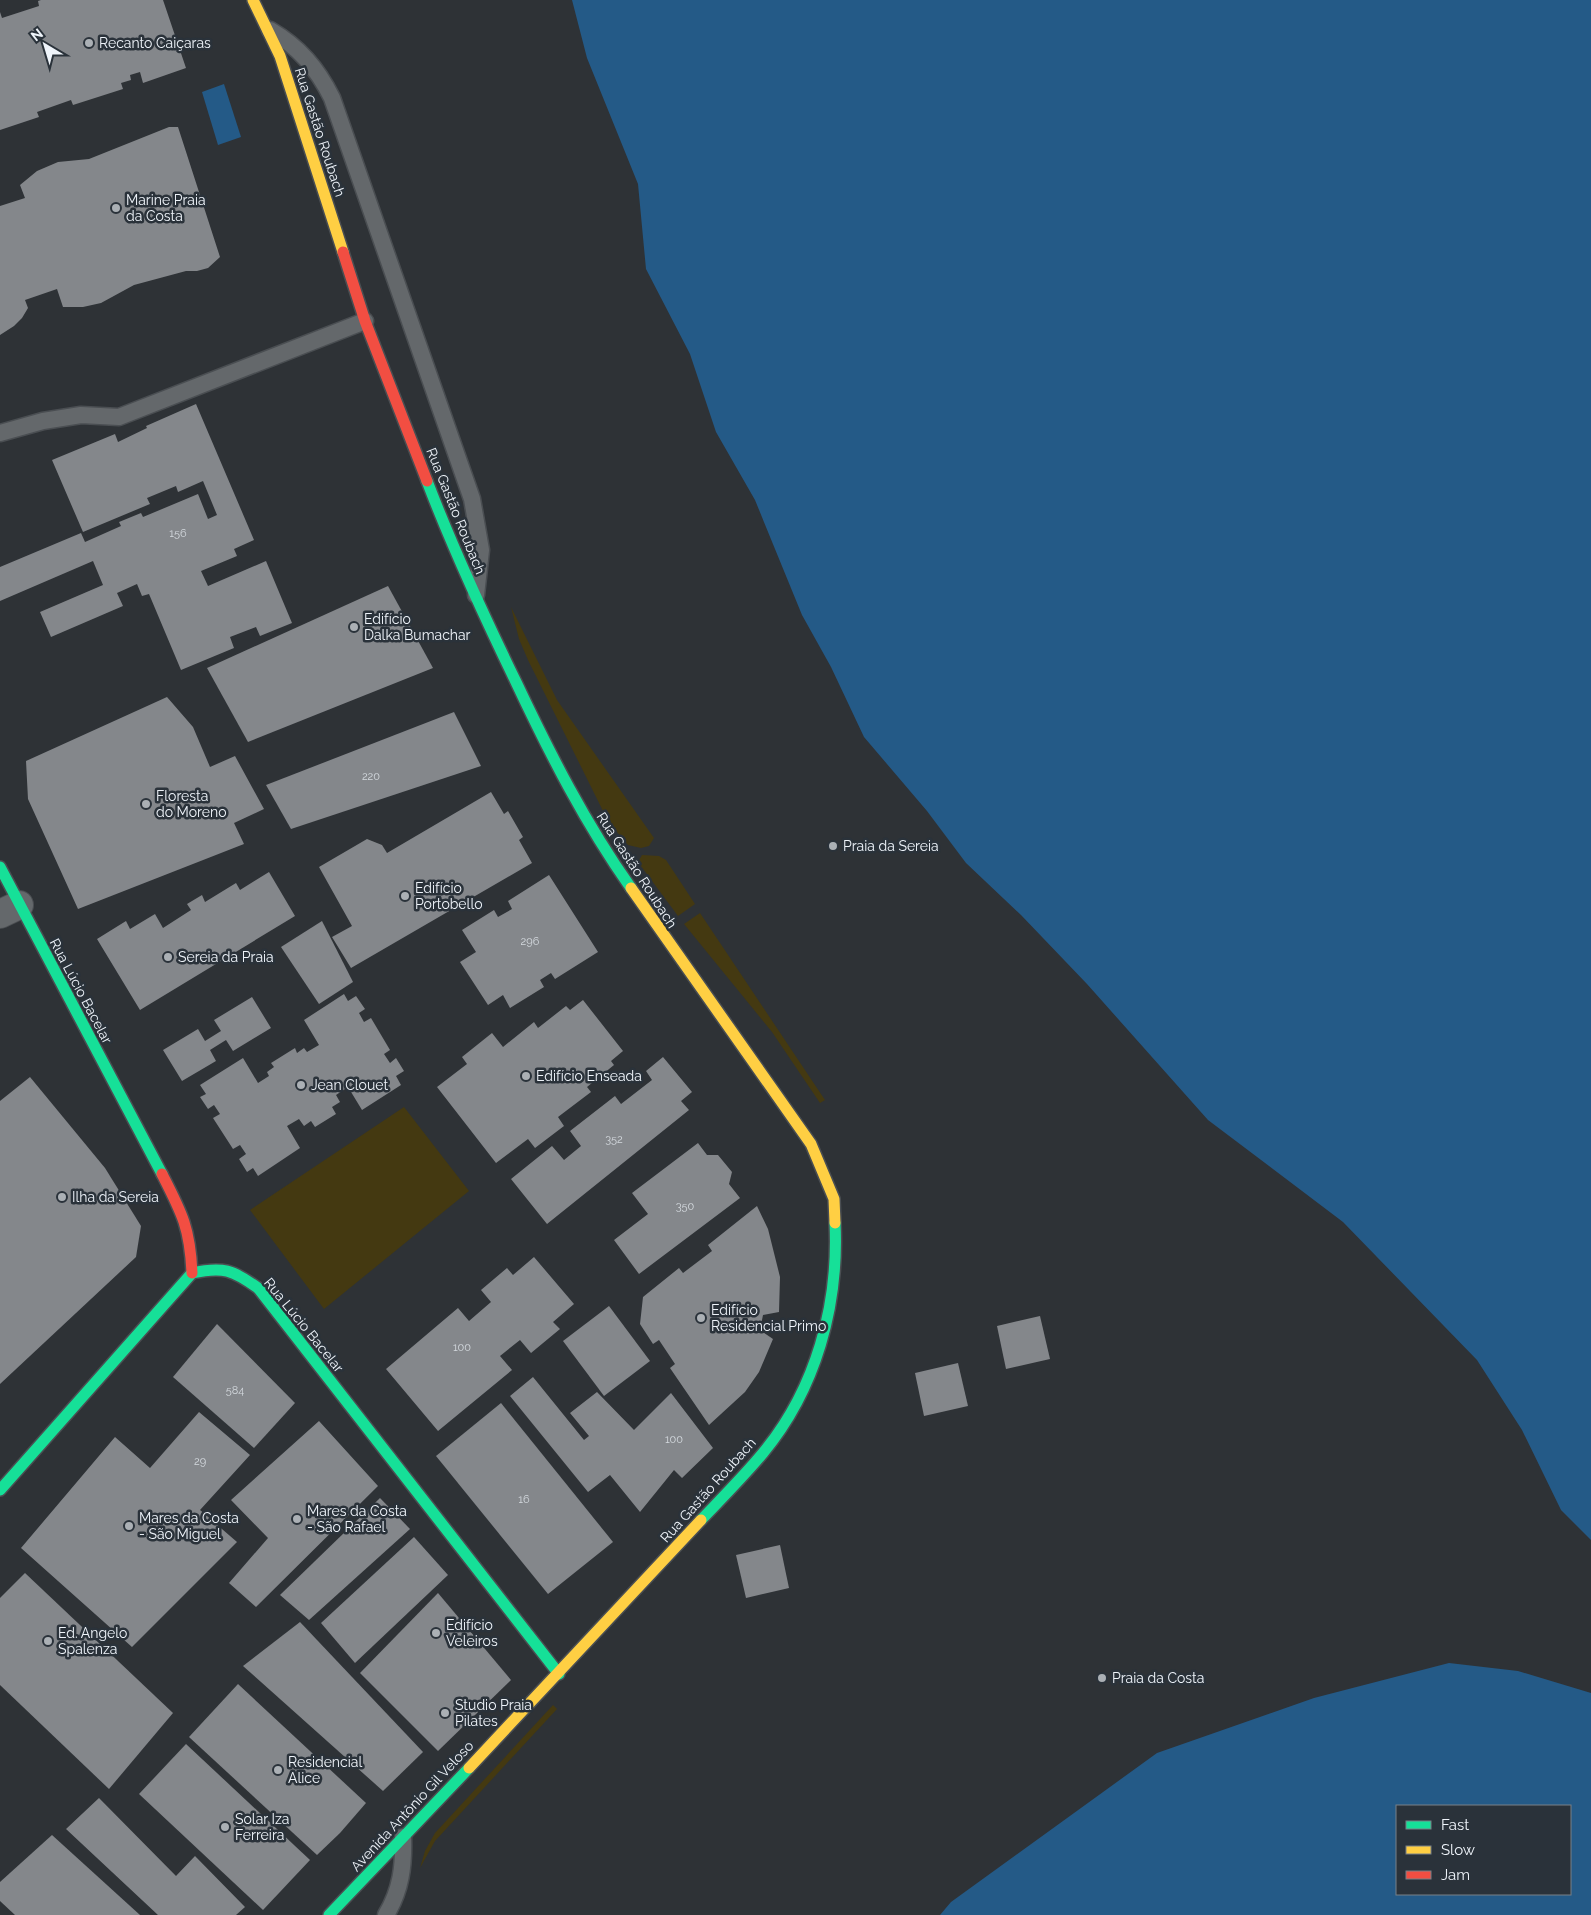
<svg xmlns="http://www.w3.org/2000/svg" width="1591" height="1915" font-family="Raleway,sans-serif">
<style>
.green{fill:#443911}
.water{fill:#245a87;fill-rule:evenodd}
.building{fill:#84878b}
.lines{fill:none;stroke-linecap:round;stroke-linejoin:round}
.lane-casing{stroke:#4a4e52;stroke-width:19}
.street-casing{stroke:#4a4e52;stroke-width:30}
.fast-casing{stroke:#4a4e52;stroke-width:14}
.slow-casing{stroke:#4a4e52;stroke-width:14}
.jam-casing{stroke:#4a4e52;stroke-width:14}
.lane{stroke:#64686b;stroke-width:16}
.street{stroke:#64686b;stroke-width:28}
.fast{stroke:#16e098;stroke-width:11}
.slow{stroke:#ffcf43;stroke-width:11}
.jam{stroke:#f24e42;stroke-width:11}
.poi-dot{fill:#abb0b5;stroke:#2a323a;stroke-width:2}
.labels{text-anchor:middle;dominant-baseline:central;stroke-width:5;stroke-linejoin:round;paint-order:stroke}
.number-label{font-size:11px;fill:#d4d9de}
.poi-label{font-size:14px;fill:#eff4fa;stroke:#2a323a;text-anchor:start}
.street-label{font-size:14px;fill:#eff4fa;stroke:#2a323a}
</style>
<rect width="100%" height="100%" fill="#2e3236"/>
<g class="green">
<polygon points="511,607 557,700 654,838 649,846 641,848 628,845 617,832 603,811 528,660 519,639"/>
<polygon points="642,855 659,856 666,860 695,904 678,916 638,862"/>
<polygon points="700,913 825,1100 820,1103 772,1032 684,924"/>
<polygon points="404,1107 469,1191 324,1309 250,1210"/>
<polygon points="553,1705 557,1709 435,1841 420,1868 425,1851 435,1833"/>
</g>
<g class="water">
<polygon points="572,0 1591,0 1591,1540 1561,1510 1522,1430 1477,1360 1343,1222 1208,1120 1087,984 1021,915 966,863 927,811 864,737 831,667 802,615 755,500 716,432 690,354 646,269 638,184 587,58"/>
<polygon points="224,84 241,137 218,145 202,92"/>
<path d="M1449,1663L1518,1671L1591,1693V1915H940L951,1902L1157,1753L1314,1698ZM1397,1806H1570V1894H1397Z"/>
</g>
<g class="building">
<polygon points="41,0 163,0 186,68 143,83 140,72 130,75 131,80 121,83 123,89 73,105 71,100 37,112 39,117 0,130 0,12 2,18 39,6 38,1"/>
<polygon points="169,127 178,127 220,257 208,268 197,271 186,271 134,285 101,303 83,307 63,307 57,289 25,300 28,308 22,318 14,326 0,335 0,206 25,198 20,185 37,171 58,162 89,159"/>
<polygon points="196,404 254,540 234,549 237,556 201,571 208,586 266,561 292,623 260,636 256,627 230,637 234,648 181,670 149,594 142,596 137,584 117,593 123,606 51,637 40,612 103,585 93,561 0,601 0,567 81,533 85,542 121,526 119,522 141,513 143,517 198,494 208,519 217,515 203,481 178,492 176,486 147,498 150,504 83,532 52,460 115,434 118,442 147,428 146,426"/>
<polygon points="388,586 433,668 248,742 207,668"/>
<polygon points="167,697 193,727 210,767 235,756 264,809 234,823 244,844 78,909 28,799 26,761"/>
<polygon points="454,712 481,766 291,829 266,785"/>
<polygon points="491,792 504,814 508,811 523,837 519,840 532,863 351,968 332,937 352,926 319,867 367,839 382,845 387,853"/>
<polygon points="269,872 295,916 140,1010 97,939 126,921 130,929 155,914 163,928 191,910 187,904 202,895 205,902 236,883 240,890"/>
<polygon points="549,875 598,952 555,979 551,973 540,980 544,987 510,1008 503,995 488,1005 460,962 476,952 462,930 494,910 498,917 512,909 508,901"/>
<polygon points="322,921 353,982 319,1004 281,947"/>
<polygon points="344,994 348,1001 356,996 365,1009 359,1013 364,1022 371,1018 390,1050 384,1054 390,1063 396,1058 404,1071 396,1076 401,1085 362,1110 348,1087 336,1095 340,1102 332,1107 336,1114 315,1127 311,1121 304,1126 299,1119 287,1126 300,1148 258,1176 253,1168 247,1172 239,1159 246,1154 240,1145 233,1149 213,1118 220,1114 214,1105 208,1109 200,1097 206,1094 200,1085 243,1058 258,1083 269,1076 267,1072 274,1067 271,1063 295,1048 297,1053 304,1048 307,1052 319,1045 304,1020"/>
<polygon points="252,997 271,1028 233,1051 226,1040 210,1050 216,1061 182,1081 163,1050 198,1029 205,1041 221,1031 214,1020"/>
<polygon points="583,1000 623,1051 611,1061 614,1065 587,1087 591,1092 558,1117 564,1126 535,1148 528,1139 496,1163 437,1087 467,1064 462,1057 492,1033 503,1047 534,1022 538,1028 566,1006 570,1010"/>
<polygon points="663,1057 692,1092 681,1101 689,1110 547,1224 511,1179 552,1146 564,1160 581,1146 570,1131 615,1096 621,1104 652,1080 646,1071"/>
<polygon points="30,1077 105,1168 141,1226 136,1257 0,1384 0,1101"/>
<polygon points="698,1143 707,1155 718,1155 732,1172 729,1184 740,1198 639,1274 614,1240 648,1214 632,1193"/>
<polygon points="757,1206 768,1229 780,1277 779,1312 763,1315 760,1330 773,1339 759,1372 745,1392 709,1425 670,1368 675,1364 659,1340 653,1344 640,1324 643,1297 679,1268 683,1273 712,1251 708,1245"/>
<polygon points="534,1257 574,1304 553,1322 560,1329 531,1353 520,1340 500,1356 512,1370 438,1431 386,1369 458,1308 469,1321 491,1302 481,1290 507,1268 513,1275"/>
<polygon points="609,1306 650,1361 604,1396 563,1341"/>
<polygon points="1040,1316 1050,1359 1006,1369 997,1326"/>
<polygon points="217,1324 295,1403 254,1448 173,1377"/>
<polygon points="958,1363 968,1406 924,1416 915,1373"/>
<polygon points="533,1377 584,1440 589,1436 570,1413 597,1392 634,1430 671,1393 713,1448 682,1478 674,1470 640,1512 610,1475 588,1492 510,1396"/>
<polygon points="501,1403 613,1542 548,1594 436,1456"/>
<polygon points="199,1412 250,1455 200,1510 237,1542 132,1647 21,1548 115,1437 150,1468"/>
<polygon points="319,1421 378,1486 256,1607 229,1583 268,1538 231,1500"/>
<polygon points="380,1498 410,1529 309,1620 280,1595"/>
<polygon points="414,1537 448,1575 355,1663 321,1623"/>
<polygon points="780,1545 789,1588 746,1598 736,1555"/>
<polygon points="25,1573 173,1713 109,1789 0,1685 0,1598"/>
<polygon points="438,1593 511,1680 438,1751 360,1673"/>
<polygon points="300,1622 423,1752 383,1791 243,1666"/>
<polygon points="238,1684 366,1803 340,1833 317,1855 189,1737"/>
<polygon points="186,1744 310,1860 263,1910 139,1794"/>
<polygon points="99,1798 176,1876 195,1856 245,1907 236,1915 158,1915 66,1829"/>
<polygon points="52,1835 140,1915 15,1915 0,1901 0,1882"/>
</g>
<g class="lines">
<defs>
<g id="lane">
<path d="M270,30C299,47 317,68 332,98L472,499L481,550L476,595"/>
<polyline points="0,433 43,421 81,415 119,417 365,321"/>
<path d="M386,1915C401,1890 404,1866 403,1837"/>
</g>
<polyline id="street" points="0,914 19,905"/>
<g id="fast">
<path d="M427,481C453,549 484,616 516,682C550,754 585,823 631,888"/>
<polyline points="0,867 162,1174"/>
<path d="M192,1273C223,1266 233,1270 258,1288L559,1674"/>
<polyline points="0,1490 192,1273"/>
<path d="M701,1520C722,1498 744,1476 763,1453C816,1389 839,1305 835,1223"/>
<polyline points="329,1915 469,1768"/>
</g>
<g id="slow">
<polyline points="253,0 280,56 343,252"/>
<polyline points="631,888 811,1144 834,1199 835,1223"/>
<polyline points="469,1768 701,1520"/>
</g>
<g id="jam">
<polyline points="343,252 365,321 427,481"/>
<path d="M162,1174C182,1213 190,1228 192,1273"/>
</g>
</defs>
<use href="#lane" class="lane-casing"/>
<use href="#street" class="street-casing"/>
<use href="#fast" class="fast-casing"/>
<use href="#slow" class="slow-casing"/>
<use href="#jam" class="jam-casing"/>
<use href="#lane" class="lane"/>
<use href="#street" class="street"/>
<use href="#fast" class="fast"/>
<use href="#slow" class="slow"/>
<use href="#jam" class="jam"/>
</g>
<g class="poi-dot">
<circle cx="89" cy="43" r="5"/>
<circle cx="116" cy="208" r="5"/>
<circle cx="354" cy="627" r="5"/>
<circle cx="146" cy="804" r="5"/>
<circle cx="833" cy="846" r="5"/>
<circle cx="405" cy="896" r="5"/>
<circle cx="168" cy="957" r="5"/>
<circle cx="526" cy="1076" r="5"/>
<circle cx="301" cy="1085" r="5"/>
<circle cx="62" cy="1197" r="5"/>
<circle cx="701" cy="1318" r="5"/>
<circle cx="297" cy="1519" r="5"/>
<circle cx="129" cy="1526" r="5"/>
<circle cx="436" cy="1633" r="5"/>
<circle cx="48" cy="1641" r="5"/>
<circle cx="1102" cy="1678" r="5"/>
<circle cx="445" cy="1713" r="5"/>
<circle cx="278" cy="1770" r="5"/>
<circle cx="225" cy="1827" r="5"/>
</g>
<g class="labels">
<g class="number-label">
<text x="178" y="533">156</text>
<text x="371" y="776">220</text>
<text x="530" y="941">296</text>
<text x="614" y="1139">352</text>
<text x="685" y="1206">350</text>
<text x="462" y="1347">100</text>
<text x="235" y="1390">584</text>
<text x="674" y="1439">100</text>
<text x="200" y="1461">29</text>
<text x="524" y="1499">16</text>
</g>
<g class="poi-label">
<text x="99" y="43">Recanto Caiçaras</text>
<text x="126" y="200">Marine Praia<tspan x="126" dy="16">da Costa</tspan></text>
<text x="364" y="619">Edifício<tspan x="364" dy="16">Dalka Bumachar</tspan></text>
<text x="156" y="796">Floresta<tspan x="156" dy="16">do Moreno</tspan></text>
<text x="843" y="846">Praia da Sereia</text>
<text x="415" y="888">Edifício<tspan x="415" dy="16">Portobello</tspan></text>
<text x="178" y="957">Sereia da Praia</text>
<text x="536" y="1076">Edifício Enseada</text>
<text x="311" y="1085">Jean Clouet</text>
<text x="72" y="1197">Ilha da Sereia</text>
<text x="711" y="1310">Edifício<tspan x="711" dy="16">Residencial Primo</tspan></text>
<text x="307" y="1511">Mares da Costa<tspan x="307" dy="16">- São Rafael</tspan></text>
<text x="139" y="1518">Mares da Costa<tspan x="139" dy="16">- São Miguel</tspan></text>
<text x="446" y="1625">Edifício<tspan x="446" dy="16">Veleiros</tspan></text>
<text x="58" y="1633">Ed. Angelo<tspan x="58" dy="16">Spalenza</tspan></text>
<text x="1112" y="1678">Praia da Costa</text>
<text x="455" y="1705">Studio Praia<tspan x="455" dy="16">Pilates</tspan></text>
<text x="288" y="1762">Residencial<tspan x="288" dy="16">Alice</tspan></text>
<text x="235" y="1819">Solar Iza<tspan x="235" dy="16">Ferreira</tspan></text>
</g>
<g class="street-label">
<text transform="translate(320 132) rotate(72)">Rua Gastão Roubach</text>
<text transform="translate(456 511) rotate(68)">Rua Gastão Roubach</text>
<text transform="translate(637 870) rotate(57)">Rua Gastão Roubach</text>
<text transform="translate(81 991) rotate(62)">Rua Lúcio Bacelar</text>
<text transform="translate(304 1325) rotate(51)">Rua Lúcio Bacelar</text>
<text transform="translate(708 1490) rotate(-48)">Rua Gastão Roubach</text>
<text transform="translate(412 1806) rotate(-47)">Avenida Antônio Gil Veloso</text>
</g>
</g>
<rect x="1396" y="1805" width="175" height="90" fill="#2a323a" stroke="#798087"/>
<rect x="1406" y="1821" width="25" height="8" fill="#16e098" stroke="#798087"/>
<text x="1441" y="1830" font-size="15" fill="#eff4fa">Fast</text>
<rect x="1406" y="1846" width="25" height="8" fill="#ffcf43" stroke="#798087"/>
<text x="1441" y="1855" font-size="15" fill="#eff4fa">Slow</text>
<rect x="1406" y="1871" width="25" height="8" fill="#f24e42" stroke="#798087"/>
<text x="1441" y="1880" font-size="15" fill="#eff4fa">Jam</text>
<g transform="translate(45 45) rotate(322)" stroke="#2a323a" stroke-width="4" paint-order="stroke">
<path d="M0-4L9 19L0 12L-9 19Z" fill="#eff4fa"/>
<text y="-8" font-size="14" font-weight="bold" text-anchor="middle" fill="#eff4fa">N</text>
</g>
</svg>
